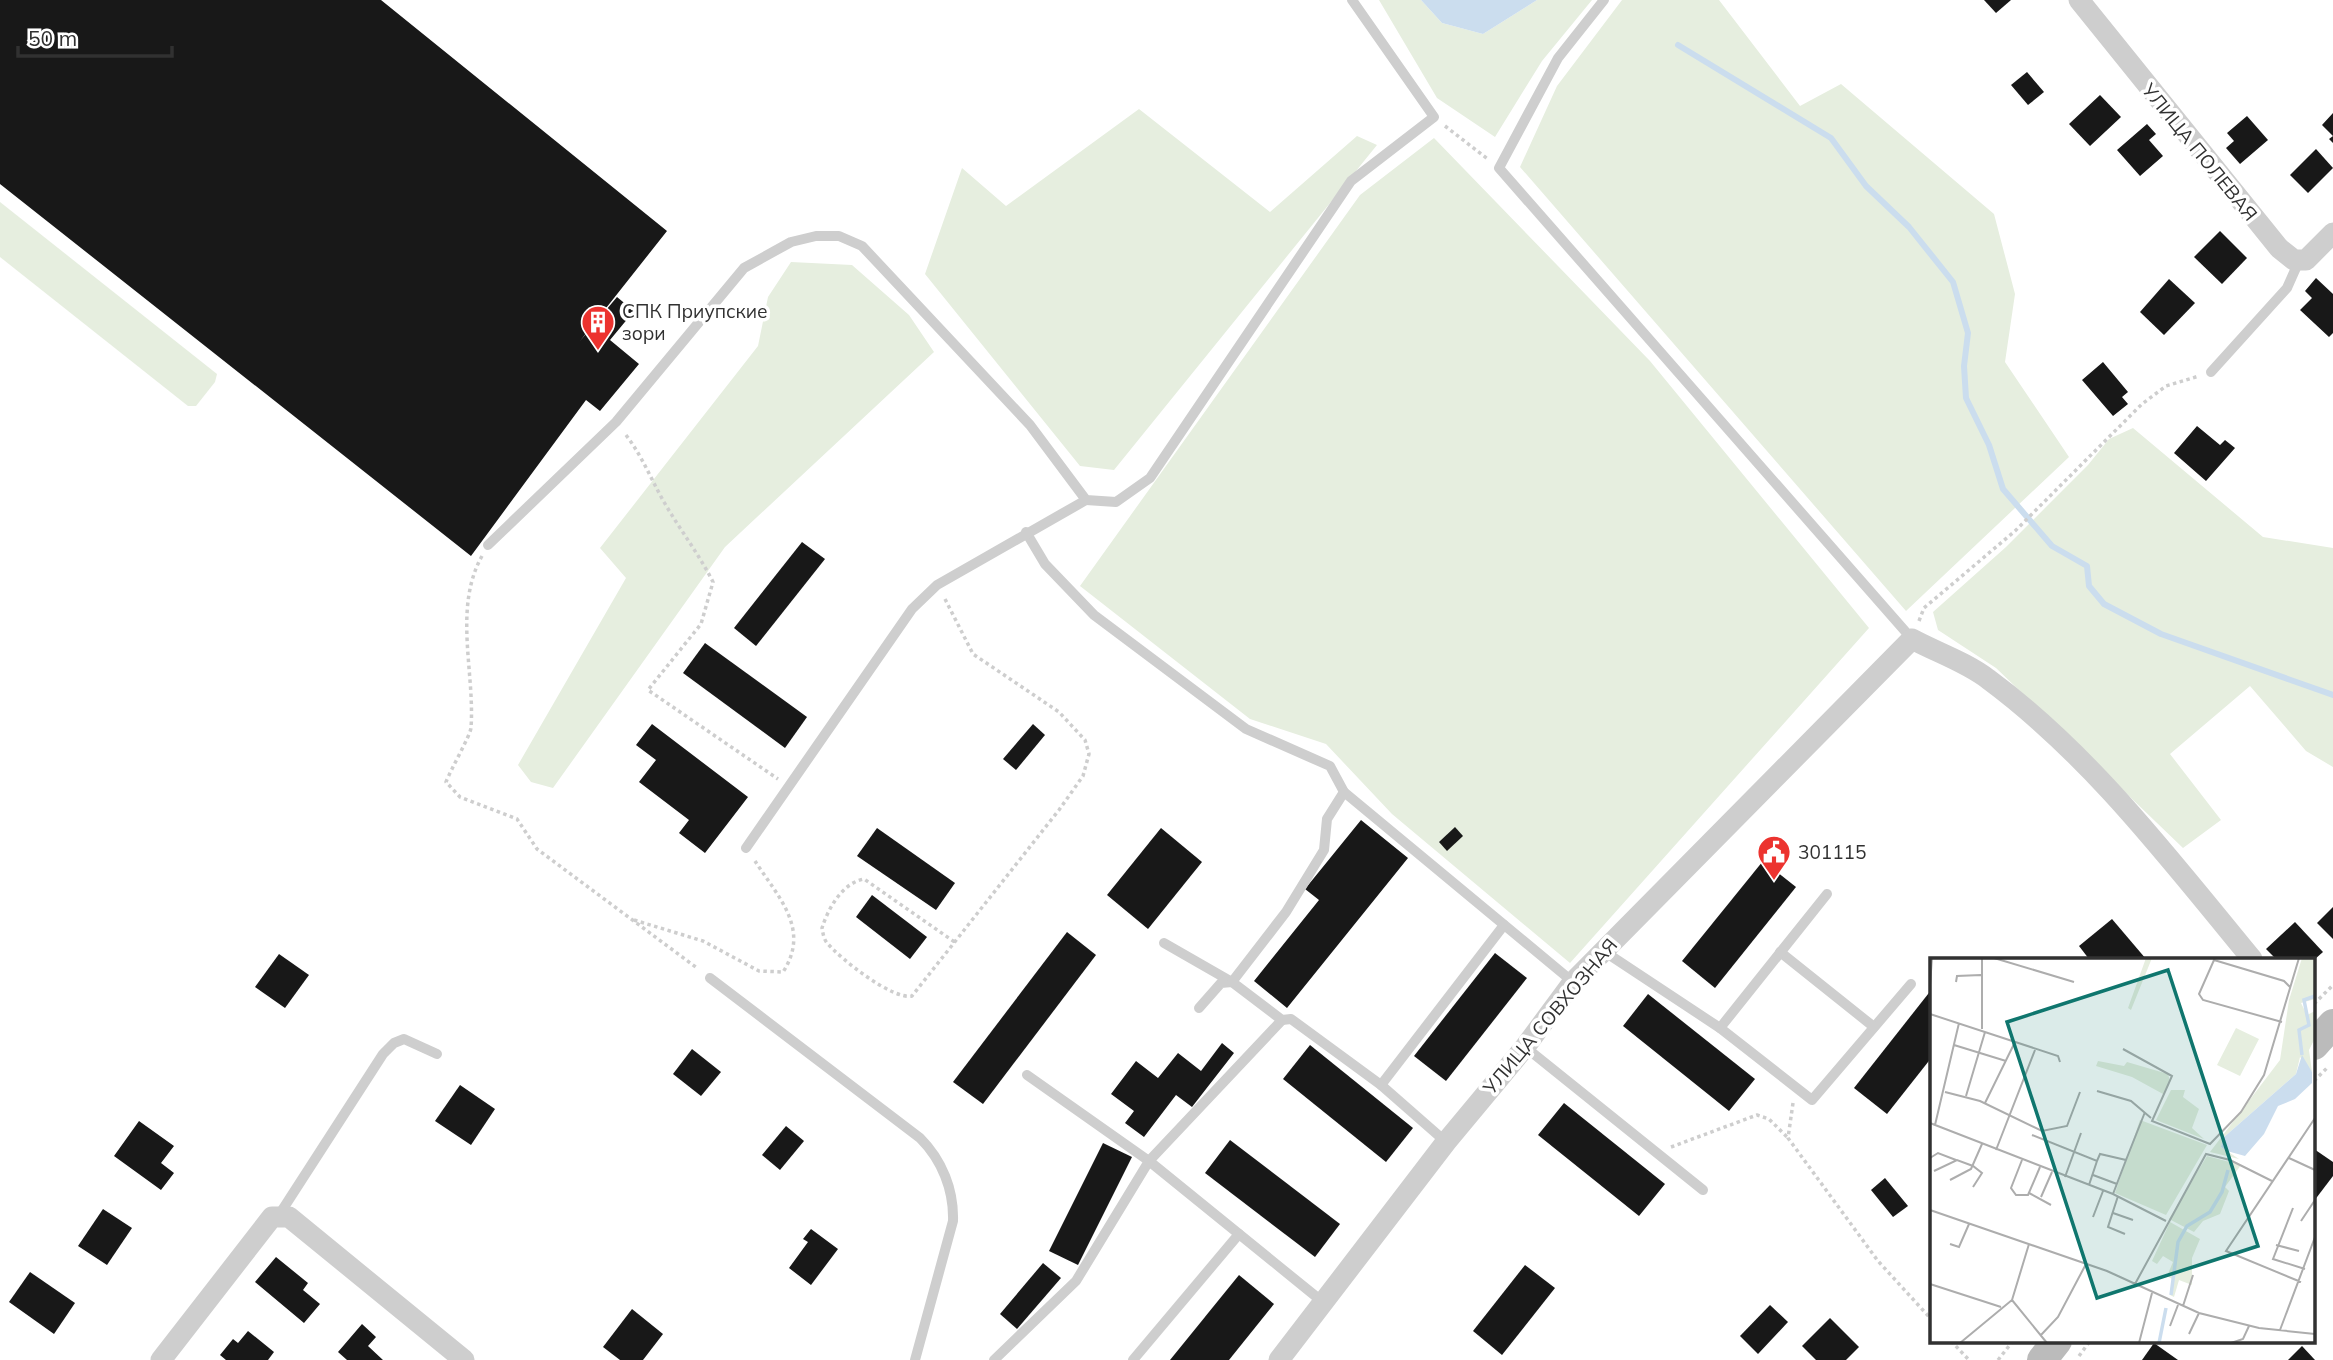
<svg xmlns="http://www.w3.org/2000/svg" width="2333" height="1360" font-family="Mulish,sans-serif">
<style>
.green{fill:#e6eedf}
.water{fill:#cbddee}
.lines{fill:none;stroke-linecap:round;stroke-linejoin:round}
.stream{stroke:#cbddee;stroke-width:6}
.building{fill:#181818}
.path{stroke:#cecece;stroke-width:3.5;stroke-dasharray:3.5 3.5;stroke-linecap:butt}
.service{stroke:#cecece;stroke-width:10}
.minor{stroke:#cecece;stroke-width:21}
.secondary{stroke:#bbb;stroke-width:30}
.labels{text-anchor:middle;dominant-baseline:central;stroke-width:7;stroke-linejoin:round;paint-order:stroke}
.street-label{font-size:19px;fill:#313131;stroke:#fff}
.poi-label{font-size:19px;fill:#313131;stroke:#fff;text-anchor:start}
.inset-river{fill:none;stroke:#cbddee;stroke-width:3.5}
.inset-road{fill:none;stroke:#adadad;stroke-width:2}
.view{fill:#0f766e;fill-opacity:0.15;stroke:#0f766e;stroke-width:3.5}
.inset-edge{fill:none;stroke:#313131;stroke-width:3.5}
</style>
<rect width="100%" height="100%" fill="#fff"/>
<g class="green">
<polygon points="1379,0 1421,0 1442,23 1483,34 1537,0 1592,0 1542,61 1495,137 1437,98"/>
<polygon points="1622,0 1719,0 1800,106 1841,84 1994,214 2015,294 2005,362 2069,457 1906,611 1520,167 1557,86"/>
<polygon points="1139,109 1270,212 1357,136 1377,145 1114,470 1080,466 925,274 962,168 1006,206"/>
<polygon points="1434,138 1650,361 1869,628 1570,963 1392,814 1326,744 1250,719 1080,586 1360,195"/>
<polygon points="0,202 217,374 215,382 196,406 188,406 0,257"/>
<polygon points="791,262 852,265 909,315 934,352 725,547 553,788 531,782 518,765 626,578 600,548 758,346 768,297"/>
<polygon points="2133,428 2263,537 2333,548 2333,767 2306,751 2250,686 2170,754 2221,820 2183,848 1996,668 1938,630 1933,612 2006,547 2088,465 2109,439"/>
</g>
<polygon class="water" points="1421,0 1537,0 1483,34 1442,23"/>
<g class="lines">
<polyline class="stream" points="1678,45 1831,138 1866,186 1909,227 1953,282 1968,333 1964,366 1966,398 1989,445 2003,489 2052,546 2087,566 2089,586 2104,604 2161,634 2333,695"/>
</g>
<g class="building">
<polygon points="0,0 381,0 667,231 580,341 617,297 634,311 610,340 639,364 600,411 586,400 471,556 0,184"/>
<polygon points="1984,0 2011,0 1996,13"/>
<polygon points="2027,72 2044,92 2028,105 2011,85"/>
<polygon points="2100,95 2121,117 2090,146 2069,124"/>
<polygon points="2333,113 2333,143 2329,139 2333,136 2322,125"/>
<polygon points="2247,116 2268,140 2240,164 2226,148 2234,141 2227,133"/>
<polygon points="2147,124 2156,134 2149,140 2163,156 2140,176 2117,150"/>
<polygon points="2316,149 2333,168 2308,193 2290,175"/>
<polygon points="2220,231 2247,258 2222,284 2194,257"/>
<polygon points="2316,278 2333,294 2333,333 2329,337 2300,310 2312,298 2305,291"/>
<polygon points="2169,279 2195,303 2164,335 2140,312"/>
<polygon points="2103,362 2128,392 2122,397 2128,404 2113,416 2082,380"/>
<polygon points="2197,426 2220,445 2225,440 2235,448 2206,481 2174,453"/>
<polygon points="802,542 825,559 756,646 734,628"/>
<polygon points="705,643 807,717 785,748 683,673"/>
<polygon points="652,724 748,797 705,853 679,833 689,820 639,782 656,760 636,745"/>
<polygon points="1033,724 1045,735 1016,770 1003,759"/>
<polygon points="1361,820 1408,858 1287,1008 1254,981 1319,900 1305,889"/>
<polygon points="1455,827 1463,836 1447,851 1439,842"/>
<polygon points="877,828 955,883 936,910 857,856"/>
<polygon points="1161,828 1202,862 1148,929 1107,895"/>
<polygon points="1763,861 1796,887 1715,988 1682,961"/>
<polygon points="872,895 927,937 910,959 856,917"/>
<polygon points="2333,907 2333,939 2317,923"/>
<polygon points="2112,919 2146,959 2089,959 2079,946"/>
<polygon points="2295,922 2323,952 2315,959 2276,959 2266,949"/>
<polygon points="1067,932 1096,955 983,1104 953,1082"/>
<polygon points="1495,953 1527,978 1446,1081 1414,1056"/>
<polygon points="279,954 309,975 285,1008 255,987"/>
<polygon points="1932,989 1932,1057 1887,1114 1854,1088"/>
<polygon points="1648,994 1755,1079 1729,1111 1623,1026"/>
<polygon points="1222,1043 1234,1053 1192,1107 1176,1095 1144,1137 1125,1123 1134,1111 1111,1094 1136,1061 1158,1078 1178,1053 1201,1071"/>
<polygon points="1310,1045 1413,1128 1386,1162 1283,1079"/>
<polygon points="692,1049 721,1072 701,1096 673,1074"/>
<polygon points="460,1085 495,1109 471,1145 435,1121"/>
<polygon points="1564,1103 1665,1184 1639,1216 1538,1135"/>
<polygon points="139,1121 174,1146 161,1163 174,1173 161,1190 114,1156"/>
<polygon points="786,1126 804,1141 780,1170 762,1155"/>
<polygon points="1230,1140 1340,1224 1315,1257 1205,1173"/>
<polygon points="1103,1143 1132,1157 1078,1265 1049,1251"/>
<polygon points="2314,1149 2333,1162 2333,1176 2314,1201"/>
<polygon points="1885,1178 1908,1206 1893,1217 1871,1190"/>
<polygon points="103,1209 132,1228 107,1265 78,1246"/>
<polygon points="811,1229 838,1249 811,1285 789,1268 808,1242 803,1239"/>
<polygon points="276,1257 308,1283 303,1290 320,1304 304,1323 255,1282"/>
<polygon points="1043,1263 1061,1278 1017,1329 1000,1314"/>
<polygon points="1525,1265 1555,1288 1502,1355 1473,1331"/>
<polygon points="30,1272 75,1303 54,1334 9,1302"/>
<polygon points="1239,1275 1274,1304 1229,1360 1170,1360"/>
<polygon points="1770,1305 1788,1322 1758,1354 1740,1336"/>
<polygon points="632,1309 663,1334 643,1360 620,1360 603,1347"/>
<polygon points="1830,1318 1859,1347 1846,1360 1816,1360 1802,1346"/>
<polygon points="362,1324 376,1337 368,1346 383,1360 347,1360 338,1352"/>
<polygon points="248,1331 274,1352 268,1360 226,1360 220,1355 233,1339 238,1343"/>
<polygon points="2154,1343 2178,1360 2142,1360"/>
<polygon points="2302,1346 2315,1360 2288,1360"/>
</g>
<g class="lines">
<g class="path">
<polyline points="1445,126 1489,160"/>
<path d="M626,435C642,456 651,479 664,502C680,530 699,554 713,582L701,624L648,690L778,779"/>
<path d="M482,556C453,608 475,672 471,728C470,736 451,769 446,782L460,797L517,819L537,849L697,968"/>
<path d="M945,599L973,654L1059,712L1085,740L1089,754L1083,776L1059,810L912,996C892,1000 841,959 828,944C824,940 823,934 822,928C828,909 842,883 864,879L956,943"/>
<polyline points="1919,621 1924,608 2015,531 2142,404 2166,386 2199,376"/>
<path d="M634,920L703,941L759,971L783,972C811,929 778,897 755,861"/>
<polyline points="2314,1004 2333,985"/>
<polyline points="2314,1081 2327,1068"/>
<polyline points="1793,1103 1788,1138 1878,1261 1932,1320"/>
<polyline points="1671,1147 1757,1115 1769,1119 1788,1138"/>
<polyline points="1951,1341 1969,1360"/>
<polyline points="2079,1356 2090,1341"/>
<polyline points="1998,1360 2013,1341"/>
</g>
<g class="service">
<polyline points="1604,0 1558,58 1499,168 1912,639"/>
<polyline points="2211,372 2287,288 2299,261"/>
<polyline points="1026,532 1045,564 1094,615 1246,729 1330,766 1344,792"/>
<polyline points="488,545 616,422 744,268 791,242 816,236 839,236 862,246 1030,425 1086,500 1116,502 1150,478 1351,181 1434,117 1352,0"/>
<polyline points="746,848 912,609 937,585 1086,500"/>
<polyline points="1164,943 1232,982"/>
<polyline points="1602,950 1720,1028 1812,1100 1911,984"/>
<polyline points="1780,952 1874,1027"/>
<path d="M710,978L920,1138C942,1160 954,1190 953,1221L915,1360"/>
<polyline points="1199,1008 1221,983 1232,982"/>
<polyline points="1282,1020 1291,1019 1381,1085 1446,1142"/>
<polyline points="1720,1028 1827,894"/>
<polyline points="1525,1047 1703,1190"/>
<polyline points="1027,1075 1149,1161 1324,1303"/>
<polyline points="1381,1085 1504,925"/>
<polyline points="279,1215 383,1054 394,1043 404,1039 437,1054"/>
<polyline points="994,1360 1076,1281 1149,1161 1282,1020 1232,982 1286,912 1324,850 1327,819 1344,792 1573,982"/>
<polyline points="1133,1360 1239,1234"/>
</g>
<g class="minor">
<polyline points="2079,0 2279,248 2294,260 2306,260 2333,233"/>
<polyline points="161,1360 272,1217 289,1217 464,1360"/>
<path d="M1279,1360L1446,1142L1525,1047L1573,982L1912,639C1936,652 1966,662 1988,679C2091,755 2171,861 2252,959"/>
</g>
<g class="secondary">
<polyline points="2314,1045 2333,1024"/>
<polyline points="2042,1360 2057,1341"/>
</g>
</g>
<defs>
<symbol id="building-pin" viewBox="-11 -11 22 30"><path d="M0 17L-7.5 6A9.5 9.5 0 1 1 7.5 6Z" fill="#ec332f" stroke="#fff"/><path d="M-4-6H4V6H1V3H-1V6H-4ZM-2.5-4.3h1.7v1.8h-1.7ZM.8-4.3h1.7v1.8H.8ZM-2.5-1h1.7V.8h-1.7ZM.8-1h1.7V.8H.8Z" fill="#fff"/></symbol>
<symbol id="civic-pin" viewBox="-11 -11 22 30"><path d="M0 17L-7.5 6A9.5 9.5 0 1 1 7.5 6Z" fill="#ec332f" stroke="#fff"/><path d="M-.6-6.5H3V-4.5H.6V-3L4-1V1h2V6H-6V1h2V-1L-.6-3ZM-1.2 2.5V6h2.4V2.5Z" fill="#fff"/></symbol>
</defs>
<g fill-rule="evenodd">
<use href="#building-pin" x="579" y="303" width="38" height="52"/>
<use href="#civic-pin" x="1755" y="833" width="38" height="52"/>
</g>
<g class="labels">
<g class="street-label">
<text transform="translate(2200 152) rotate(51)">УЛИЦА ПОЛЕВАЯ</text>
<text transform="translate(1550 1016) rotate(-50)">УЛИЦА СОВХОЗНАЯ</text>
</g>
<g class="poi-label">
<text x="622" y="311">СПК Приупские<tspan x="622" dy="22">зори</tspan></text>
<text x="1798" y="852">301115</text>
</g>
</g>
<g transform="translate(1930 958)">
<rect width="385" height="385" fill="#fff"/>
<path d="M216,0H222L201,52L198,50ZM372,0H385V41L371,45L377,57L385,53V80L379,92L382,114L370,99L366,116L293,180L291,189L309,201L280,194L350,102L359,42ZM306,70L329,81L310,118L287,107ZM168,103L194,108L197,104L238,116L240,123L233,136L202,119L166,108ZM241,132H255L253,139L269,151L262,170L274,181L226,162ZM210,162L277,187L236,257L185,235ZM277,198L311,207L295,229L299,233L290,256L273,263L264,274L239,261ZM240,264L270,281L262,300V327L249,322L244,339L240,337L242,321L237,318L243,304L233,298L227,306L222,303Z" fill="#e6eedf"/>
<path d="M372,97L382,114V125L365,141L348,148L334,176L315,198L297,193L291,189L293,180L366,116Z" fill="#cbddee"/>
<path class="inset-river" d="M372,97L369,72L379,67L374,42L385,38M241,337L248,284L257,268L280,254L292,234L298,212M229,385L236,350"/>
<path class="inset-road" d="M64,0L144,24M26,24L27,18L51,17M0,27L2,0M0,56L128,98L130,104M352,64L273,42L269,36L284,2L354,23L360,29M52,71V0M24,87L76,103M193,91L242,118L222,163L280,186L311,154L334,117L369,0M167,133L201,143L221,160M15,134L50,143L112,173L137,168L150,134M36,138L55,74M55,145L85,84M0,165L183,236L236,263M5,167L29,65M102,177L167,203L170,196L196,202L183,236M66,192L105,92M0,200L8,195L26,202M359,200L385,212M92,202L81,230L86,237H98L110,209M196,202L215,154M4,213L27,202L43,208L52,215L43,229M163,217L187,226M135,219L151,175M20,222L41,211L52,186M159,227L167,203M99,235L121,247M188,238L178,269L195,276M111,239L122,214M363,250L343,301L375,311M0,252L177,313L269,355L329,370L385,376M183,255L203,262M163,259L173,233M371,263L385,242M20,286L29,289L39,266M346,287L369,293M371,324L296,293L385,160M0,326L71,349M205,326L276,196L300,202L342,223M82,342L117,385M253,348L263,317M240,368L248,347M350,372L385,279M259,376L269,355M111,377L128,359L156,306M30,385L82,342L99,286M209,385L222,335M301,385L313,381L319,368"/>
<path class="view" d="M238,12L328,288L167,340L77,64Z"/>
<rect width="385" height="385" class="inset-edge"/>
</g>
<path d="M18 46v10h154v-10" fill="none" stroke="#313131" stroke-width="3.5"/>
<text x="28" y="46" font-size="21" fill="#313131" stroke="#ffffff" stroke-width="5" paint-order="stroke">50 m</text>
</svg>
